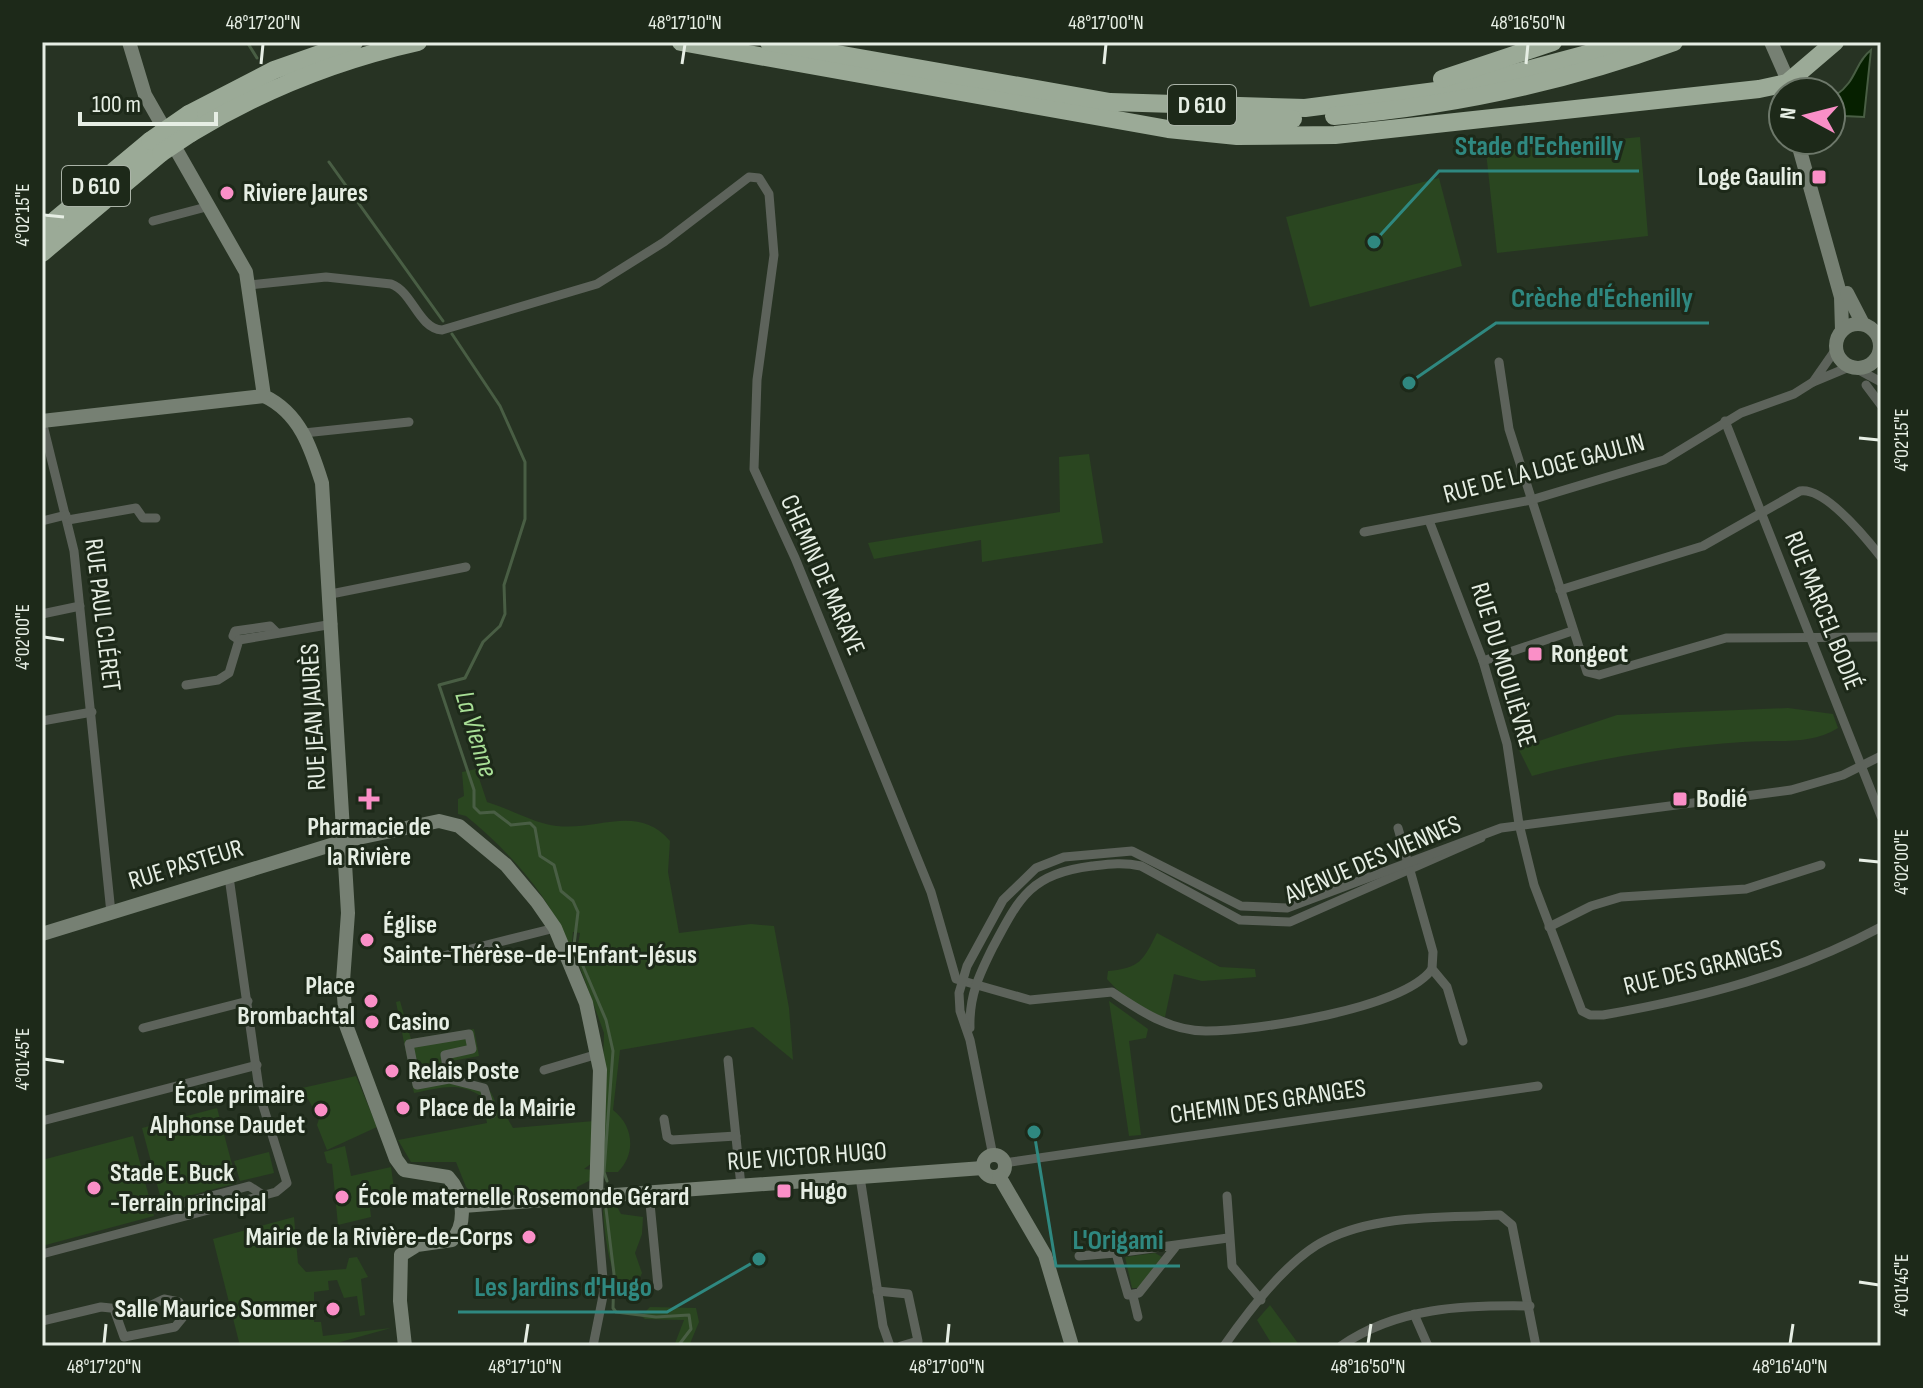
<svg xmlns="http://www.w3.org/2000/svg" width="1923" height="1388" font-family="'Sofia Sans Condensed',sans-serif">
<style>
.green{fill:#2a4620}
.water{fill:#062000;stroke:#495e44;stroke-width:2}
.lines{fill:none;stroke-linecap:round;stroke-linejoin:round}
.stream{stroke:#495e44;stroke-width:3}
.street{stroke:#5d635b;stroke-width:9}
.secondary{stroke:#768073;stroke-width:14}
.highway{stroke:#9baa97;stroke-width:18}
.highway-bridge{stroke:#9baa97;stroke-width:18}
.ticks{fill:none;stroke:#e6eee4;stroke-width:3}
.poi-dot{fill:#fa8fc7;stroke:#1d2919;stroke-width:3}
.labels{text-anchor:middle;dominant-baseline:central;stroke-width:6;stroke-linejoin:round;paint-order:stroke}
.shield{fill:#1d2919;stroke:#aab3a7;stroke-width:2}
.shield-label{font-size:24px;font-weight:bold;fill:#e6eee4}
.poi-label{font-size:26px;font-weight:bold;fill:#e6eee4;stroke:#1d2919;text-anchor:start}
.street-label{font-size:26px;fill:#e6eee4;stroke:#1d2919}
.water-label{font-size:28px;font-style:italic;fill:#a8df96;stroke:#1d2919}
.leader{fill:none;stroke:#2f8880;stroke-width:3}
.callout-dot{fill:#2f8880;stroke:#1d2919;stroke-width:3}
.callout-label{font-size:28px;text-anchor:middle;font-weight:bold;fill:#2f8880;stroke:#1d2919;stroke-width:6;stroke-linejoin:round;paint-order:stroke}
.neatline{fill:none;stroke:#e6eee4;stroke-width:3}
.ticks-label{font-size:20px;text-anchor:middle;fill:#e6eee4}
</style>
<rect width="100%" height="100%" fill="#273323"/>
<g class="green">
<polygon points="1640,137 1648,236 1497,253 1486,152"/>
<polygon points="1439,178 1462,266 1310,307 1286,217"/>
<polygon points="1089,454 1103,543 982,562 981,540 874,559 868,543 1060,512 1059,457"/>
<path d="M1788,708L1833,714L1838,728C1809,746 1777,739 1743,742C1672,747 1601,757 1532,776L1518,748L1617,715Z"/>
<path d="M476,769L487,802C507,808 526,819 546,824C592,836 635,800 670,841L668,872L679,933L751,924L774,926L789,1008L793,1060L753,1027L620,1050L613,1110C634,1126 636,1154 618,1172H604L600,1163L604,1033L573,948L578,944L580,933L573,932L572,943L567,942C547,892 507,850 466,816L458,814V799L464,796L462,772Z"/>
<path d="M1157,933L1220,967L1255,969L1256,977L1202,981L1174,974L1165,1017C1144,1014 1121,995 1107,979L1108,971C1140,968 1143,961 1157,933Z"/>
<path d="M400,1001L411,1039L474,1029L479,1056L452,1061L455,1076C486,1084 491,1083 499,1115L506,1116L513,1128L594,1121L592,1163L584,1169L592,1170L591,1180L577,1187L576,1192L477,1198L466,1187L456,1162H411L398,1140L487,1123L482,1097C459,1081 441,1088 414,1093L396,1002Z"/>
<polygon points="1109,1001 1148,1029 1146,1038 1129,1041 1141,1135 1129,1136"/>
<polygon points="356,1076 377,1127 327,1150 317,1125 319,1119 302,1088"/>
<polygon points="217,1108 237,1183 162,1203 142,1128"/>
<polygon points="133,1136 154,1216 42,1246 42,1160"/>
<polygon points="345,1146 351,1176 391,1167 396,1203 370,1208 371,1217 338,1225 332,1164 327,1163 324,1152"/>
<polygon points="269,1152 274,1173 240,1181 234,1161"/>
<path d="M616,1205L621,1214L643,1217L642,1234L635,1253L642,1273L633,1292L623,1294C609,1267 605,1241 603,1210Z"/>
<polygon points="294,1217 298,1263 306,1272 346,1269 349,1258 357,1257 368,1277 361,1279 365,1315 360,1316 357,1296 344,1298 337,1280 328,1281 329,1290 314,1292 314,1322 321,1322 323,1336 391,1328 326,1346 240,1346 213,1239"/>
<polygon points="1155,1253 1162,1257 1139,1288 1132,1288 1125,1257"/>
<polygon points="1270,1305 1300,1346 1273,1346 1257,1320"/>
<polygon points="650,1307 696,1308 699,1322 689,1346 674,1346 684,1320 645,1319 641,1316"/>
</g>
<path class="water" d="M1871,50L1864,117L1844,116L1836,95C1857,81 1855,62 1871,50Z"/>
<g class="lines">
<g class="stream">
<polyline points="247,42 257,58"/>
<polyline points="329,162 443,321"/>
<polyline points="452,334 500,406 525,462 525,519 504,585 505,614 500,626 483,642 465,678 439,685 474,790 474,807 480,813 494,812 511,825 530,823 535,828 540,856 554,865 561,891 573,901 578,912 574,945 606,1020 613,1051 604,1172 607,1181"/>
<polyline points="606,1209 614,1274 613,1308 616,1312 656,1317 689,1315 691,1329 678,1346"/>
</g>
<g class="street">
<polyline points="153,221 210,206"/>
<path d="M249,285L326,277L391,284C413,292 418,328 442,330L597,284L664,242L749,177L759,178L769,194L774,255L757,380L754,469L795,558L931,892L956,979L1030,1000L1112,992C1140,1011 1170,1031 1206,1031C1255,1031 1404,1009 1432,969"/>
<polyline points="1836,349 1813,382 1849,367"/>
<polyline points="1879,354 1881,360"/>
<polyline points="1499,362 1509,429 1587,672 1599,675 1726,638 1881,637"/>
<polyline points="1857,369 1881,382"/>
<polyline points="1866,385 1881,405"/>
<polyline points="42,421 74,551 111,913"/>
<polyline points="1725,421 1881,816"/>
<polyline points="304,433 409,422"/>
<polyline points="68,520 136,508 143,518 156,518"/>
<polyline points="42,521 66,515"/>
<path d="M1430,523L1483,661L1507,744L1519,824L1534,885L1582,1011L1590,1015H1603C1701,998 1793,974 1881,927"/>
<polyline points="1364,532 1531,500 1664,460 1741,413 1794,394 1813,382"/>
<path d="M1560,590L1703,546L1800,491C1825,487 1866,538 1881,557"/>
<polyline points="331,594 466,567"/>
<polyline points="42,614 80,606"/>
<polyline points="239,640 233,636 235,631 270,626 277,633"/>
<polyline points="1483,661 1572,631"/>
<polyline points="186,685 218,680 229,673 239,640 333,624"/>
<polyline points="42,721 92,712"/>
<polyline points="1398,828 1433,952 1432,969 1447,987 1463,1041"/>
<polyline points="1549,927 1591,906 1621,897 1746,889 1821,865"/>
<polyline points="439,957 555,928"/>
<polyline points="143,1028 248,1001"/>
<path d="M970,1028C969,996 979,975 993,947C1020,896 1031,874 1092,866C1109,864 1123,862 1141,866L1240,920L1290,922L1481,838"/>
<polyline points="728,1060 741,1186"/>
<polyline points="544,1070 598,1054"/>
<polyline points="449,1079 445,1055 472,1049 469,1034 409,1044 417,1085 449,1079 484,1088 492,1114"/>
<polyline points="664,1119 667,1137 672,1140 736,1136"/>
<polyline points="42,1121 257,1065"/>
<polyline points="993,1156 970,1040 960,1011 959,993 967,966 1003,900 1036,868 1064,857 1132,851 1241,906 1287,908 1501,828 1791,790 1843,775 1881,756"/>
<polyline points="1004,1163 1538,1086"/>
<polyline points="860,1177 883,1326 890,1346"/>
<polyline points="649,1193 658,1286"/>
<polyline points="1227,1196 1232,1266 1261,1300"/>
<polyline points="166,1208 249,1186 263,1195"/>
<polyline points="1177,1245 1139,1293 1128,1295 1116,1253 1228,1238"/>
<polyline points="42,1254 276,1192 287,1183 260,1096 229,877"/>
<polyline points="1079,1256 1116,1253"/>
<polyline points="877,1291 908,1294 918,1341 901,1346"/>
<polyline points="1133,1296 1138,1317"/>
<polyline points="1414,1314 1428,1346"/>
<polyline points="42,1321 101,1307 139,1311 164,1299 179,1302 184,1316 175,1327 124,1337 114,1309"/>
<polyline points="593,1346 604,1291 596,1197"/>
<path d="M1224,1346C1247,1313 1289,1258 1326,1240C1378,1214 1444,1218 1500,1215L1512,1225L1536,1346"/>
<path d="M1341,1346C1397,1307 1464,1305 1530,1306"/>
</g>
<g class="secondary">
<path d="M129,42L145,95L246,272L264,396C300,413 311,448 322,483L348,913L343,981L346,1025L396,1159L404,1170L448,1177C463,1193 468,1223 452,1240L417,1245L401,1255L400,1301L405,1346"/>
<polyline points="1771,42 1793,92"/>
<polyline points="1797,140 1841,297 1842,330"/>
<polyline points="1847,293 1863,324"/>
<circle cx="1858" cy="346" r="22"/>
<polyline points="42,421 264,396"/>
<polyline points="42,934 344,841 439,821 459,826 506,865 537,902 555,928 586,1003 600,1070 596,1197"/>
<circle cx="994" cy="1166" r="11"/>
<polyline points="999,1176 1045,1255 1072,1346"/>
<polyline points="463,1206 983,1168"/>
</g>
<g class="highway">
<polyline points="681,42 1168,129 1237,136 1335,135 1759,89 1787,83 1835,42"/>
<polyline points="769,42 1110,102 1305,108 1459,88 1632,42"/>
<polyline points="1442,79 1553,42"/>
<polyline points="189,114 274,70 354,42"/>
<path d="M1334,116C1450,106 1565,82 1674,42"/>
<polyline points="1178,119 1293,119"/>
<path d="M191,133C262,90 337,60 418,42"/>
<polyline points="42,231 150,141"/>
<polyline points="42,253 161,153"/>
</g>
<g class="highway-bridge">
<polyline points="150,141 189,114"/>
<polyline points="161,153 191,133"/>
</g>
</g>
<path class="ticks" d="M261,64L263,44M682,64L685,44M1104,64L1106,44M1526,64L1528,44M44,215L64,217M1859,438L1879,440M44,637L64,640M1859,860L1879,862M44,1059L64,1062M1859,1282L1879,1285M104,1344L106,1324M525,1344L528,1324M947,1344L949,1324M1368,1344L1371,1324M1790,1344L1793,1324"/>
<g class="poi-dot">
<rect x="1811" y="169" width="16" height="16" rx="4"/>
<circle cx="227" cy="193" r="8"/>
<rect x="1527" y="646" width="16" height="16" rx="4"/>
<path d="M365 787h8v8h8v8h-8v8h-8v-8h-8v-8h8z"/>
<rect x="1672" y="791" width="16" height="16" rx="4"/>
<circle cx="367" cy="940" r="8"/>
<circle cx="371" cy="1001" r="8"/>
<circle cx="372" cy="1022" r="8"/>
<circle cx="392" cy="1071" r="8"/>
<circle cx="403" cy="1108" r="8"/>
<circle cx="321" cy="1110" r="8"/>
<circle cx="94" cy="1188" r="8"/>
<rect x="776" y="1183" width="16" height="16" rx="4"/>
<circle cx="342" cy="1197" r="8"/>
<circle cx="529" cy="1237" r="8"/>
<circle cx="333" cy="1309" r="8"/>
</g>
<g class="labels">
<g class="shield">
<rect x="1168" y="85" width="68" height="40" rx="6"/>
<rect x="62" y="166" width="68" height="40" rx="6"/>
</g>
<g class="shield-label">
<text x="1202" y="105">D 610</text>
<text x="96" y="186">D 610</text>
</g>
<g class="poi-label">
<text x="1803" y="177" text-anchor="end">Loge Gaulin</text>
<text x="243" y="193">Riviere Jaures</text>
<text x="1551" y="654">Rongeot</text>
<text x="1696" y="799">Bodié</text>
<text x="369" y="827" text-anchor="middle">Pharmacie de<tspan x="369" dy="30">la Rivière</tspan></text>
<text x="383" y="925">Église<tspan x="383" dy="30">Sainte-Thérèse-de-l'Enfant-Jésus</tspan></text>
<text x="355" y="986" text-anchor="end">Place<tspan x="355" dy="30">Brombachtal</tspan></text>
<text x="388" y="1022">Casino</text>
<text x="408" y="1071">Relais Poste</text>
<text x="305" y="1095" text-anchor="end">École primaire<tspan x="305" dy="30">Alphonse Daudet</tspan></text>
<text x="419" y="1108">Place de la Mairie</text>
<text x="110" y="1173">Stade E. Buck<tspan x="110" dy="30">-Terrain principal</tspan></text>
<text x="800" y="1191">Hugo</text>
<text x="358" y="1197">École maternelle Rosemonde Gérard</text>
<text x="513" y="1237" text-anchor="end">Mairie de la Rivière-de-Corps</text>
<text x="317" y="1309" text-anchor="end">Salle Maurice Sommer</text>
</g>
<g class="street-label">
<text transform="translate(1544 469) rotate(-15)">RUE DE LA LOGE GAULIN</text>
<text transform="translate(822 575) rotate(66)">CHEMIN DE MARAYE</text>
<text transform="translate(1823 611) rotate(68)">RUE MARCEL BODIÉ</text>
<text transform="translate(102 615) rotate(83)">RUE PAUL CLÉRET</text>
<text transform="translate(1503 665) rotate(73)">RUE DU MOULIÈVRE</text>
<text transform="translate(314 717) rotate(-93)">RUE JEAN JAURÈS</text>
<text transform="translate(1373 860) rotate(-23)">AVENUE DES VIENNES</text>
<text transform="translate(186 865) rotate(-17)">RUE PASTEUR</text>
<text transform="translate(1703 968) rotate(-14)">RUE DES GRANGES</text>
<text transform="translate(1268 1102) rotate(-8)">CHEMIN DES GRANGES</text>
<text transform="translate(807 1157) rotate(-4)">RUE VICTOR HUGO</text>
</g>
<g class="water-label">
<text transform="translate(476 734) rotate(73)">La Vienne</text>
</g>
</g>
<path class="leader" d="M1374 242L1439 171H1639M1409 383L1496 323H1709M1034 1132L1056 1266H1180M759 1259L667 1312H458"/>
<g class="callout-dot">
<circle cx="1374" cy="242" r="8"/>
<circle cx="1409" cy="383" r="8"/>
<circle cx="1034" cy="1132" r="8"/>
<circle cx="759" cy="1259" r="8"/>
</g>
<g class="callout-label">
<text x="1539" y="155">Stade d'Echenilly</text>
<text x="1602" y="307">Crèche d'Échenilly</text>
<text x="1118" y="1249">L'Origami</text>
<text x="563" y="1296">Les Jardins d'Hugo</text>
</g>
<rect width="1923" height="1388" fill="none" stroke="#1d2919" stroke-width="88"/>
<g transform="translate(1807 116) rotate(277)"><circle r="38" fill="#1d2919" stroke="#6d786a" stroke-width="2"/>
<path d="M0-6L14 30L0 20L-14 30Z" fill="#fa8fc7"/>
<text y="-12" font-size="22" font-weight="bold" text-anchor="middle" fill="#e6eee4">N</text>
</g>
<path d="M80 112v12h136v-12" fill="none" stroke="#e6eee4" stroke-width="4"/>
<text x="92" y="112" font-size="24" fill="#e6eee4" stroke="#1d2919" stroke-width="6" paint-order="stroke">100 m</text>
<rect x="44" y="44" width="1835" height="1300" class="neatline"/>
<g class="ticks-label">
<text x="263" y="29">48°17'20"N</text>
<text x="685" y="29">48°17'10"N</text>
<text x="1106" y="29">48°17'00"N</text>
<text x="1528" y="29">48°16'50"N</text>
<text transform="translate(22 215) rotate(-90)" y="7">4°02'15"E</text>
<text transform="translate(1901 440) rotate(-90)" y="7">4°02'15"E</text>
<text transform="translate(22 637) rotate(-90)" y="7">4°02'00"E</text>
<text transform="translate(1901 862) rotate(-90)" y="7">4°02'00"E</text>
<text transform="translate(22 1059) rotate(-90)" y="7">4°01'45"E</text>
<text transform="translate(1901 1285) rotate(-90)" y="7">4°01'45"E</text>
<text x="104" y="1373">48°17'20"N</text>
<text x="525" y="1373">48°17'10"N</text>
<text x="947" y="1373">48°17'00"N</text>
<text x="1368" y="1373">48°16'50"N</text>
<text x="1790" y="1373">48°16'40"N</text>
</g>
</svg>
